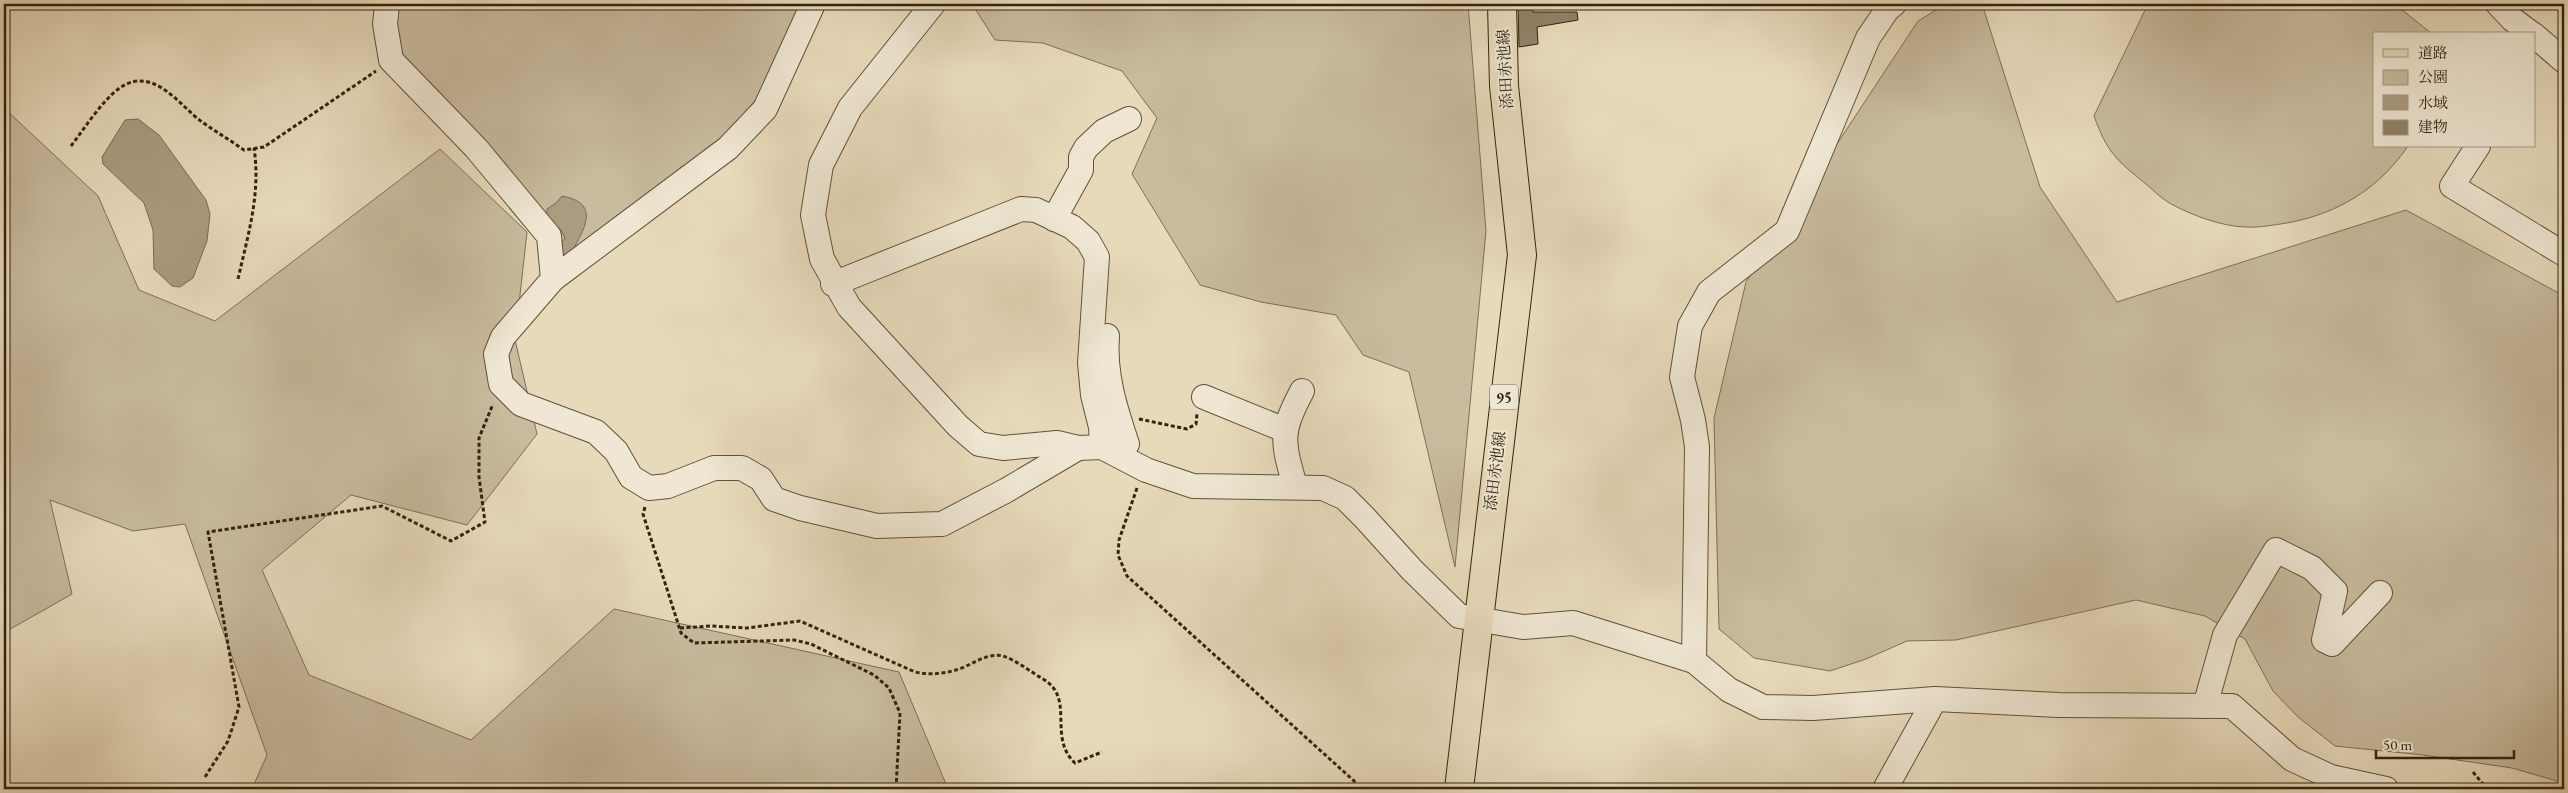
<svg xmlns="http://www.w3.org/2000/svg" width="2568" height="793" font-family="'EB Garamond','Noto Serif JP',serif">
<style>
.green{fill:#c8bb9e;stroke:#7e6f56}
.water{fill:#aa9c81;stroke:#7a6c53}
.building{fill:#918268;stroke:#33230f}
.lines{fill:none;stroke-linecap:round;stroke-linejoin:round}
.minor-casing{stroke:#60513a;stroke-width:26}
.major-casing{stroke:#33230f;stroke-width:30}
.path{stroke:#33230f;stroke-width:3;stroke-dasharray:4 2.5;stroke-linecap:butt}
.minor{stroke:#efe7d3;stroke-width:24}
.major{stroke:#e7dabb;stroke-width:28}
.labels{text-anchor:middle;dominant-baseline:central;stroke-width:4;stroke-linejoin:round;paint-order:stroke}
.shield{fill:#efe7d3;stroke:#6b5e4a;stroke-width:1}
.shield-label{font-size:15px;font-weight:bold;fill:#33230f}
.street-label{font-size:16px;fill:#33230f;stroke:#efe7d3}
</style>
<rect width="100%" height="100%" fill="#e7dabb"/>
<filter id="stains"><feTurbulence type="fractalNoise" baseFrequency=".004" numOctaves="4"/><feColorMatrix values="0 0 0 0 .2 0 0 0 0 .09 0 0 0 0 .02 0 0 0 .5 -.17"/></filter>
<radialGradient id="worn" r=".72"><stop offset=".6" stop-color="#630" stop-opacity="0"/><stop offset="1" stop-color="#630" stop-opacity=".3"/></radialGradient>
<g class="green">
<polygon points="387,4 803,4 770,79 728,139 564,268 391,60"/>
<polygon points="972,4 1468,4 1486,231 1455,567 1409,372 1363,355 1336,315 1261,302 1200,285 1132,174 1157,118 1122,71 1043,43 995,40"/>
<polygon points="1946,4 1982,4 2040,187 2117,302 2406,210 2564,296 2564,783 2512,768 2423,755 2335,746 2298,717 2273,691 2245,639 2205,616 2136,600 1956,640 1907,641 1866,659 1830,671 1754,658 1719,629 1714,418 1746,282 1918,21"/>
<path d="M2148,4H2395L2432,34H2374V146H2408C2379,189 2337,214 2287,223C2273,225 2258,228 2245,227C2221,226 2194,216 2173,205C2163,200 2154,191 2146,184C2116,160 2107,152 2094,116Z"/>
<polygon points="4,108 98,196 139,290 215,321 440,149 527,232 515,340 537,434 467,525 351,495 262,570 309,675 471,740 614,609 899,672 948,789 252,789 267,755 185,524 133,531 50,500 72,594 5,632 4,635"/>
</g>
<g class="water">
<polygon points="138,119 159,135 206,200 210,214 207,241 193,278 180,287 172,286 154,269 153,230 144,203 103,164 102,157 125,120"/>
<path d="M562,196C595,202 589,221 576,244C572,252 571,258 563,263L557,245L565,239L562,231L546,215L547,209L556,203Z"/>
</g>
<polygon class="building" points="1530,4 1533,12 1577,12 1578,20 1537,27 1538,44 1519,47 1518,5"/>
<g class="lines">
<defs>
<g id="minor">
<polyline points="387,4 385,24 391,60 476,148 549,236 553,279 503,337 496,354 501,384 521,404 596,432 616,451 631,477 649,488 668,486 714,468 742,468 761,479 774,499 800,508 877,526 942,524 1007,490 1078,448"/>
<polyline points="933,4 850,108 821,165 813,215 822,259 849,307 958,426 979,444 1003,448 1057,443 1078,448 1102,447 1146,470 1193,486 1323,488 1345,498 1364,517 1412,570 1459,616 1523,627 1573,623 1694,661 1729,690 1763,707 1813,708 1935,699 2059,705 2232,706 2292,759 2331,777 2386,789"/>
<polyline points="2498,4 2512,19 2532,34"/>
<polyline points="2534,35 2564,61"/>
<polyline points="2478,146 2452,186 2564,254"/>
<polyline points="1054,219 1081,170 1081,157 1086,148 1104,131 1129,119"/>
<polyline points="553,279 728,148 765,109 813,4"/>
<polyline points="833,284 1021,209 1036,210 1072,227 1088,241 1097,257 1090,363 1093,395 1101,427 1102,447"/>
<path d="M1107,336C1104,374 1115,408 1127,444"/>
<polyline points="1204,397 1285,430"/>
<path d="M1295,486C1282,440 1280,433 1302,391"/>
<polyline points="1694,661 1697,447 1693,420 1682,377 1690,326 1709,292 1787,231 1868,38 1887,10 1894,4"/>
<polyline points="2205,706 2225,635 2276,550 2312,568 2335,591 2324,640 2332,644 2380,593"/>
<polyline points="1885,789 1935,699"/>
</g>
<polyline id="major" points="1459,789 1522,255 1504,86 1502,4"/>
</defs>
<use href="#minor" class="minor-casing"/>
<use href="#major" class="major-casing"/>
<g class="path">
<path d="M71,146C84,129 103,99 121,87C154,66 179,105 202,122C216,132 230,140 244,150L264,147L376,71"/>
<path d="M238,279C248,235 261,193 254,148"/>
<polyline points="1139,419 1187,429 1196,424 1197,414"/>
<polyline points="1137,488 1119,540 1118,555 1127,576 1363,789"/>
<polyline points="645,507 643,514 681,633 694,643 794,640 811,644 874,675 889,688 900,713 896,789"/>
<path d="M680,628L711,626L747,628L800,621L915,672C929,675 942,674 956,670C971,666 986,652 1003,656C1016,660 1031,672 1043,679C1076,698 1047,737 1075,763L1102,752"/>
<polyline points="2473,772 2487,789"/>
<polyline points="205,777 228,741 239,707 208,532 382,506 451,541 485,522 479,477 479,438 493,404"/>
</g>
<use href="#minor" class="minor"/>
<use href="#major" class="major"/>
</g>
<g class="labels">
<rect class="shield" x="1490" y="384.5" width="28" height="25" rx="4"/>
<g class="shield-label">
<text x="1504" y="397">95</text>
</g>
<g class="street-label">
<text transform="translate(1505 69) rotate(-93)">添田赤池線</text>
<text transform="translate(1495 471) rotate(-83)">添田赤池線</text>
</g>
</g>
<rect width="2568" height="793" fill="none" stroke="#e7dabb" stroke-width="20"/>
<rect x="5" y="5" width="2558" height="783" fill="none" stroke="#33230f" stroke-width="2.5"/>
<rect x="10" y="10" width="2548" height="773" fill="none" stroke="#33230f"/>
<rect x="2373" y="32" width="162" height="115" fill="#efe7d3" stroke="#a49985"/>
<rect x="2383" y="49" width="25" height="8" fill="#e7dabb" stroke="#a49985"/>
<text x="2418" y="58" font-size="15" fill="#33230f">道路</text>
<rect x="2383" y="70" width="25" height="15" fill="#c8bb9e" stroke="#a49985"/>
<text x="2418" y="82" font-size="15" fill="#33230f">公園</text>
<rect x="2383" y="95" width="25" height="15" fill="#aa9c81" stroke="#a49985"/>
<text x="2418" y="108" font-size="15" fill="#33230f">水域</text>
<rect x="2383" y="120" width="25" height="15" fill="#918268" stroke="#a49985"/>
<text x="2418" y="132" font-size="15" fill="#33230f">建物</text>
<path d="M2376 750v8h138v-8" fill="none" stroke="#33230f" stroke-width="2.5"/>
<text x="2383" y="750" font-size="15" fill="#33230f" stroke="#efe7d3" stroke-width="4" paint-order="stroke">50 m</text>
<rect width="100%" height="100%" filter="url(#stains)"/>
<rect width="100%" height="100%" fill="url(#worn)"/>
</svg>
